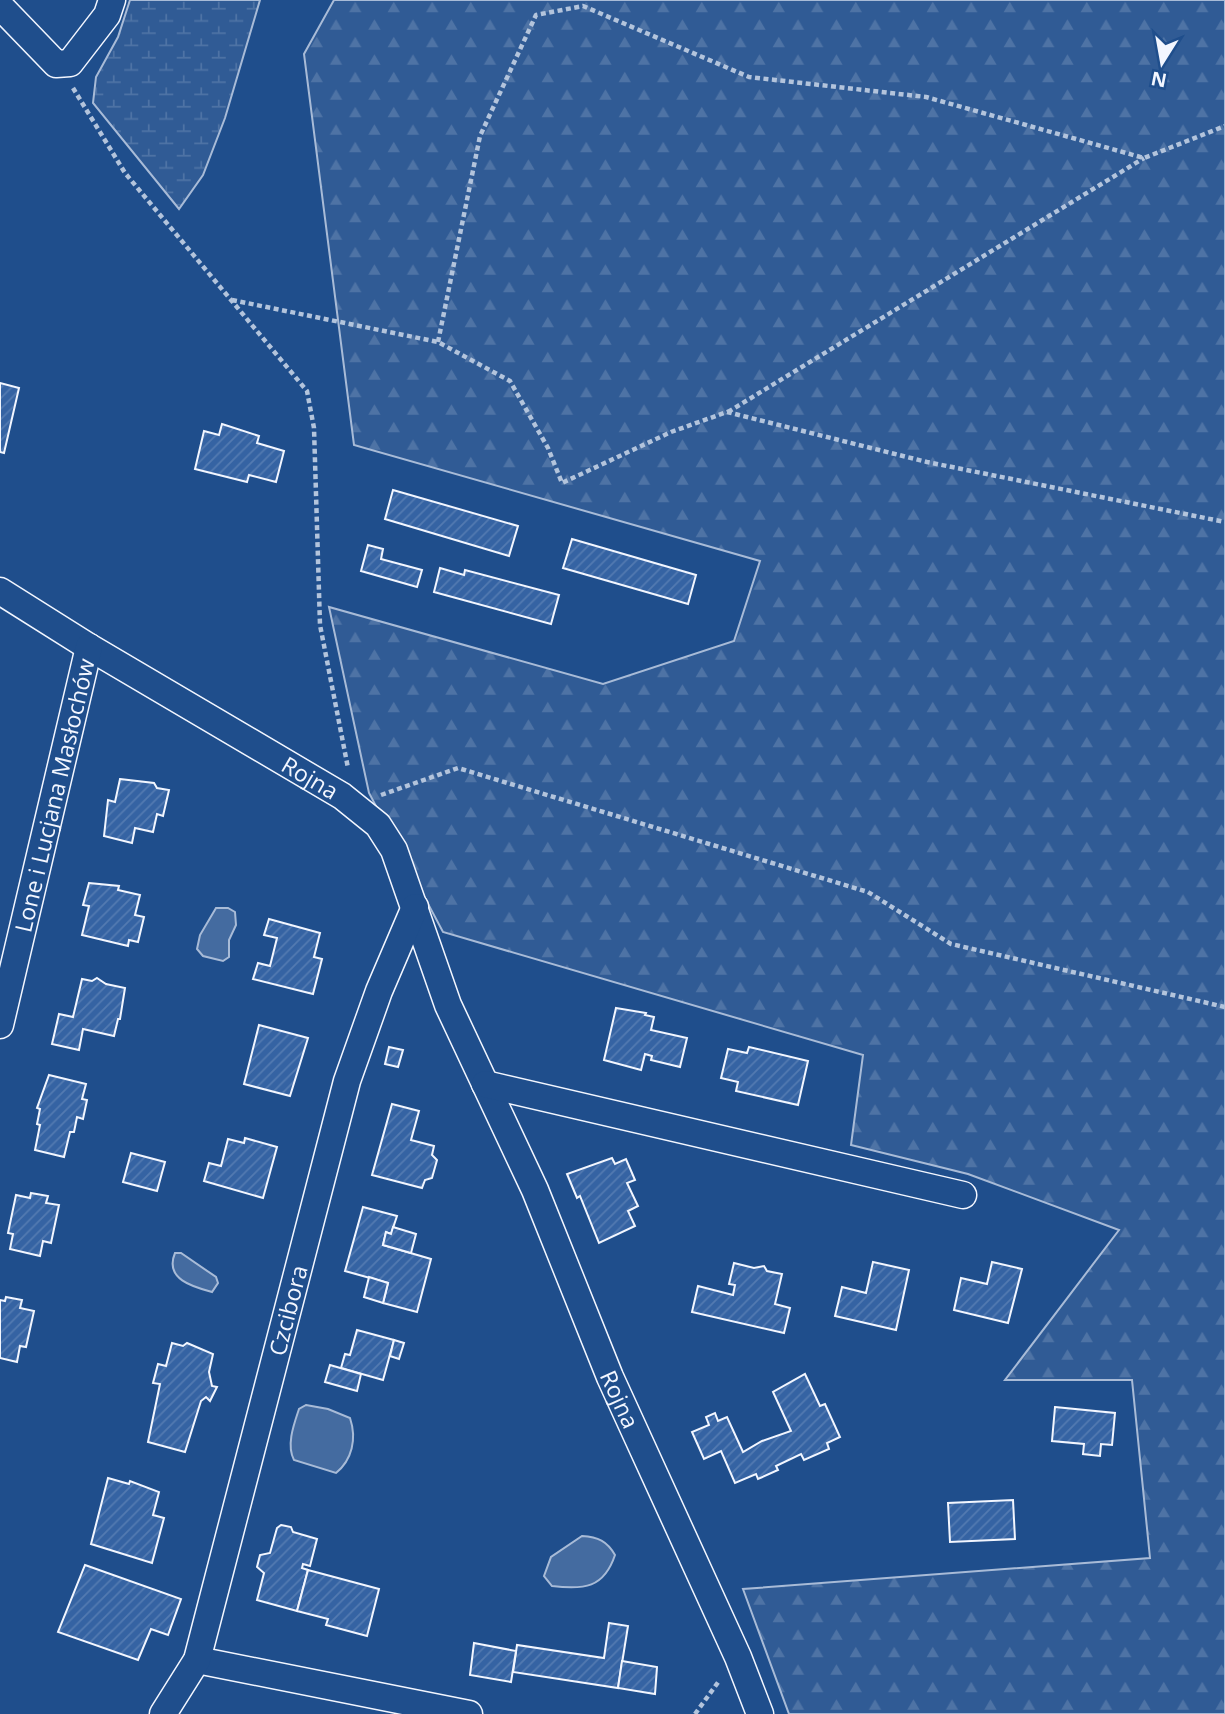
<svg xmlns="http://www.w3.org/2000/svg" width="1225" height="1714" font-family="'Open Sans',sans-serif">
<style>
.forest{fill:url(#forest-firs);stroke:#a8bbd7;stroke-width:2}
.wetland{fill:url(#wetland-marsh);stroke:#a8bbd7;stroke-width:2}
.water{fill:#446ba0;stroke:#a8bbd7;stroke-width:2}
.building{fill:url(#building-hatch);stroke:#f2f6ff;stroke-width:2}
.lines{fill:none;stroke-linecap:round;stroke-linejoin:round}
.street-casing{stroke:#f2f6ff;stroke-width:29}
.path{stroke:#b3c4dc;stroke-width:4.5;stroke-dasharray:5 3.5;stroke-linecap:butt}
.street{stroke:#1f4e8c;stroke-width:26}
.labels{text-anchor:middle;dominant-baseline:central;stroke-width:5;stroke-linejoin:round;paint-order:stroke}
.street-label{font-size:23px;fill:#f2f6ff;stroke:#1f4e8c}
</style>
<defs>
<pattern id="forest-firs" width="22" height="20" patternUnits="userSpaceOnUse" patternTransform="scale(1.75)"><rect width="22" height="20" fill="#305b95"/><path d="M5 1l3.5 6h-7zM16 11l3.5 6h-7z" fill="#4e73a5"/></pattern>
<pattern id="wetland-marsh" width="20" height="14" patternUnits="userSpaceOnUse" patternTransform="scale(1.75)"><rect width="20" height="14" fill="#305b95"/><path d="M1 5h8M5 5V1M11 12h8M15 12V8" fill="none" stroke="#4e73a5"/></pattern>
<pattern id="building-hatch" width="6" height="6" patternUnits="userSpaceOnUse" patternTransform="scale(1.75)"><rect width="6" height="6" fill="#3563a3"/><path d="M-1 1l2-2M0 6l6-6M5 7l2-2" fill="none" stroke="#537ab1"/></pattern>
</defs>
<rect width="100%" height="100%" fill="#1f4e8c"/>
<polygon class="forest" points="334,0 1225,0 1225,1714 789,1714 743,1589 1150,1558 1132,1380 1005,1380 1119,1230 968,1174 851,1145 863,1055 443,932 369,793 329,607 603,684 734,641 760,561 354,445 304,54"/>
<polygon class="wetland" points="130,0 260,0 225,118 203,175 179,209 93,103 96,77 118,37"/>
<g class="water">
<polygon points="216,908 228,908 235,912 236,925 229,940 229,957 223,961 203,956 197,949 200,935"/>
<path d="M175,1253H181L216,1277L218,1283L212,1292C193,1287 164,1279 175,1253Z"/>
<path d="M306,1405L328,1409L350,1418C357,1439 352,1460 336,1473L294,1460C286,1445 294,1424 299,1409Z"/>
<path d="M582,1536C598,1537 607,1541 615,1555C604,1588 584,1590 552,1586L544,1576L551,1557Z"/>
</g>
<g class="building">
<polygon points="0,383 19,388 4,453 0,452"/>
<polygon points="222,424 259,436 257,443 284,451 276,482 249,475 247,482 195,469 204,431 219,435"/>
<polygon points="393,490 518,526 509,556 385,519"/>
<polygon points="572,539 696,575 688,604 563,568"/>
<polygon points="368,545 383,549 381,559 422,570 417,587 361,571"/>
<polygon points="440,568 464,575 465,570 559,595 551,624 434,592"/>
<polygon points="120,779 154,783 157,788 169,790 163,816 157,814 153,832 135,828 132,843 104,836 108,800 115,802"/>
<polygon points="89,883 119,886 118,890 140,895 135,915 144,917 138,942 129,940 128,946 82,935 89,906 83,905"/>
<polygon points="269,919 320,933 314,957 322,959 313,994 253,979 258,963 270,966 277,938 264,935"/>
<polygon points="97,978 106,984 125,988 120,1019 118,1019 114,1036 83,1029 79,1050 52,1044 59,1014 73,1017 82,979 92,981"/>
<polygon points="616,1008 646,1013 645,1015 654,1017 651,1030 687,1038 680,1067 651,1060 652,1056 645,1054 641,1070 604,1060"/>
<polygon points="259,1025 308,1038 290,1096 244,1084"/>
<polygon points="389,1047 403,1050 398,1067 385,1064"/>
<polygon points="749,1047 808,1061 798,1105 736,1091 738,1082 721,1078 728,1049 747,1053"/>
<polygon points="49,1075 86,1084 82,1099 87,1100 83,1119 77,1117 74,1132 70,1132 64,1157 35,1150 40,1125 37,1124 40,1109 37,1108"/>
<polygon points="392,1104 419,1111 411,1140 434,1146 432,1155 437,1160 432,1178 425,1180 422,1188 372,1175"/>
<polygon points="245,1138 277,1147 263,1198 204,1181 209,1163 221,1166 228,1139 244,1143"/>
<polygon points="131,1153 165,1162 157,1191 123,1182"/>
<polygon points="612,1158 615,1164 626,1159 635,1180 627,1183 638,1206 628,1211 635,1226 599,1243 580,1196 577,1198 567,1174"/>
<polygon points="31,1193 48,1196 46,1203 59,1205 51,1243 43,1241 40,1256 10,1249 13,1234 8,1233 16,1195 30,1198"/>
<polygon points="363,1207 397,1216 391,1234 386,1232 383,1245 431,1259 417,1312 383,1303 388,1283 345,1271"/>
<polygon points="393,1227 416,1234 411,1253 383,1245 386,1232 391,1234"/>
<polygon points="873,1262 909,1270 896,1330 835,1316 842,1287 866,1293"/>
<polygon points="992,1262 1022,1269 1008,1323 954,1310 961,1278 987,1284"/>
<polygon points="734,1263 754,1268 764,1266 767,1271 782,1274 775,1304 790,1308 784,1333 692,1312 698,1286 733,1295 735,1285 729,1284"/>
<polygon points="369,1277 388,1283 383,1303 364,1297"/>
<polygon points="6,1297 22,1300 20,1308 34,1311 26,1347 20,1346 17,1362 0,1358 0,1300 5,1301"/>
<polygon points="357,1330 394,1340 383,1380 341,1368 345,1354 350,1355"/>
<polygon points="394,1340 404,1343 399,1359 390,1356"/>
<polygon points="172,1343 183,1346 187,1343 213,1354 209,1372 212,1386 217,1387 210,1401 206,1397 201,1401 185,1452 148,1442 160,1384 153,1383 158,1364 166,1366"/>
<polygon points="330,1365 361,1374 357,1391 325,1382"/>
<polygon points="805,1374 820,1406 825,1404 840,1437 827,1443 829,1449 804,1460 801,1454 776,1466 778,1470 758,1479 756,1474 735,1483 721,1451 704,1459 692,1432 709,1425 706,1417 715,1413 718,1421 727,1417 743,1452 762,1441 791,1431 773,1392"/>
<polygon points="1055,1407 1115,1413 1112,1445 1101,1444 1100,1456 1083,1454 1084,1444 1052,1441"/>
<polygon points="108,1478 129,1484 130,1481 159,1492 153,1515 164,1518 152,1563 91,1544"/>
<polygon points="1013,1500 1015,1539 950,1542 948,1503"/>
<polygon points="281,1525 291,1527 293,1532 317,1539 310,1566 303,1564 302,1568 308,1570 297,1611 257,1600 264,1573 257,1567 260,1555 270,1553 277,1528"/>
<polygon points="85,1565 181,1599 168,1635 151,1629 138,1660 58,1632"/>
<polygon points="308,1570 379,1589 367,1636 326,1625 328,1619 297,1611"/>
<polygon points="609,1623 628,1626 618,1688 513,1672 517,1645 604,1658"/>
<polygon points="474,1643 516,1651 511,1682 470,1675"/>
<polygon points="622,1661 657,1667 655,1694 618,1688"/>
</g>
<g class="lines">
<defs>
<g id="street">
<polyline points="0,6 56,64 70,63 107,15 112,0"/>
<path id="s1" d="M0,591L89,647L342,796L378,825L394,850L448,1005L535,1190L610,1377L738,1657L760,1714"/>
<path id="s2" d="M0,1025L89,647"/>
<polyline points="485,1084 963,1195"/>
<polyline points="197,1660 469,1714"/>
<path id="s3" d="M163,1714L197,1660L347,1081L379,991L415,907"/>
</g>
</defs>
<use href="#street" class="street-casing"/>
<g class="path">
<polyline points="73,88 125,173 307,391 314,428 320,625 348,768"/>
<polyline points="232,300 438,342 510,381 548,448 562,483 671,432 727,412 927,462 1225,522"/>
<polyline points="438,342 480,136 536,15 583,6 749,77 926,97 1144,158 1225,126"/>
<polyline points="728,412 1144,158"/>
<polyline points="381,795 458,768 868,892 951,944 1225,1007"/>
<polyline points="695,1714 719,1681"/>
</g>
<use href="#street" class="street"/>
</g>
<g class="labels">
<g class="street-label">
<text stroke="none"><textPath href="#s1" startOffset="362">Rojna</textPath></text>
<text stroke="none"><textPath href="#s2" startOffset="236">Lone i Lucjana Masłochów</textPath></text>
<text stroke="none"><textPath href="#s3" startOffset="425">Czcibora</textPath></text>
<text stroke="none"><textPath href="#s1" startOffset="1069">Rojna</textPath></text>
</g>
</g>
<g transform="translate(1162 63) rotate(191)" stroke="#1f4e8c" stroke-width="5" paint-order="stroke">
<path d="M0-5L12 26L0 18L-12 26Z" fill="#f2f6ff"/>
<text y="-10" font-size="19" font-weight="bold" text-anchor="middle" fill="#f2f6ff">N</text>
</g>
</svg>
